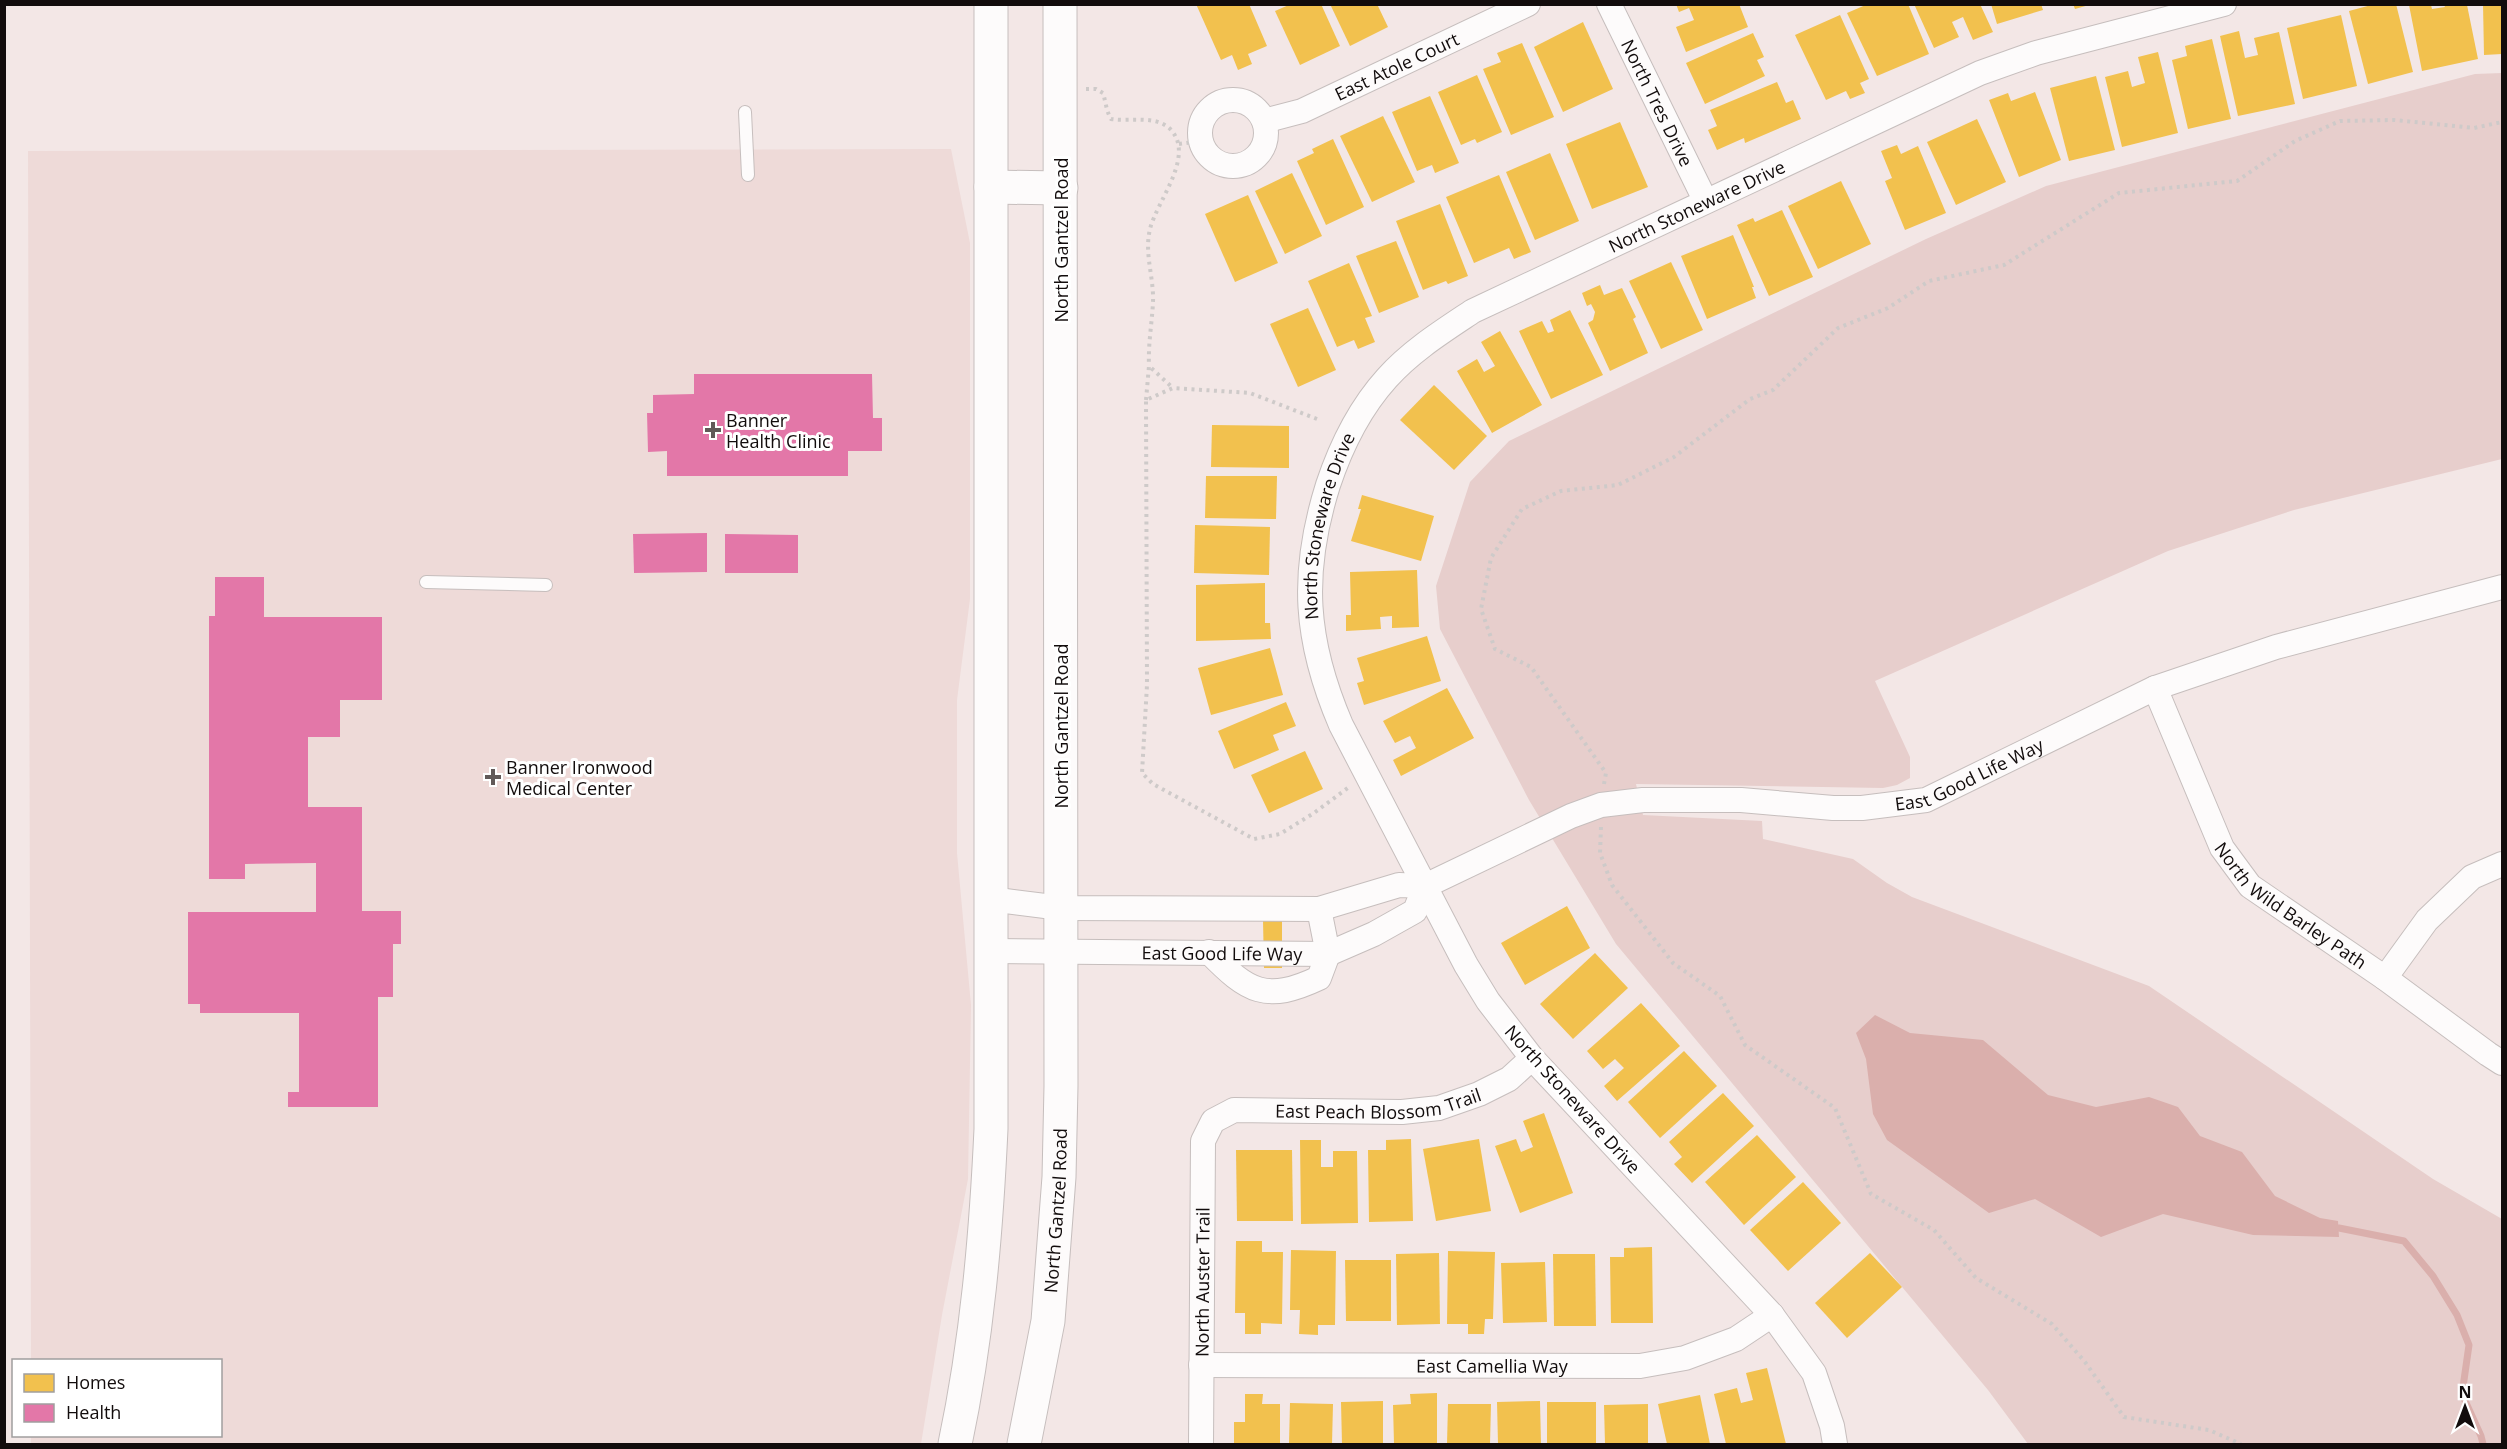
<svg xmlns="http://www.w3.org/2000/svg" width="2507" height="1449" font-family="'Open Sans',sans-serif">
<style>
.built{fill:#eedad8}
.green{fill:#e7cecc}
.water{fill:#daafac}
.homes{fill:#f2c14e}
.health{fill:#e377a8}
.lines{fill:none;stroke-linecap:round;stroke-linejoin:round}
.stream{stroke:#daafac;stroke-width:7}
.lane-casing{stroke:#c6bebd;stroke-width:14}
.street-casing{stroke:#c6bebd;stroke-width:26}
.primary-casing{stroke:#c6bebd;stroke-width:35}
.path{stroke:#cecac9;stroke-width:4;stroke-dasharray:3 4.5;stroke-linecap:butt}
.lane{stroke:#fdfbfb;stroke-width:12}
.street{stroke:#fdfbfb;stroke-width:24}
.primary{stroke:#fdfbfb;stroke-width:33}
.poi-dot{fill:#615958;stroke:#fff;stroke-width:2}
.labels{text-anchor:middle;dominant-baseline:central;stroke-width:6;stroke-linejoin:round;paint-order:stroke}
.street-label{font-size:18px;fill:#120c0c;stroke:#fff}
.poi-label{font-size:18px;fill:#120c0c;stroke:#fff;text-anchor:start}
</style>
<rect width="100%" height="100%" fill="#f3e7e6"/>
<polygon class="built" points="951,149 970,243 970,599 957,700 957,853 971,1005 968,1179 942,1315 921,1444 31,1444 31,1436 220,1436 220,1360 31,1360 28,151"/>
<polygon class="green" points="2502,73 2502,459 2294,510 2168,551 1875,681 1910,757 1910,778 1897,785 1883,788 1636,784 1643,815 1762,821 1763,839 1853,859 1887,883 1912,897 2149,986 2433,1179 2502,1219 2502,1444 2028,1444 1988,1390 1616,944 1529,800 1440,629 1436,586 1470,482 1509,441 1926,239 2046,186 2475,74"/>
<polygon class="water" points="1875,1015 1910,1033 1983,1040 2048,1095 2096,1107 2149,1097 2178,1107 2200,1136 2242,1152 2275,1196 2320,1218 2338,1221 2339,1237 2253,1235 2163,1214 2101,1237 2035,1199 1989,1213 1887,1140 1873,1114 1866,1059 1856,1033"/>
<g class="homes">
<polygon points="1196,4 1249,4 1267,46 1248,54 1252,64 1238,70 1232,55 1221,60"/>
<polygon points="1291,4 1321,4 1340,46 1300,65 1275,11"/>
<polygon points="1330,4 1377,4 1388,27 1350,46"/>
<polygon points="1676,4 1739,4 1748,27 1686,52 1676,27 1694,20 1689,8 1679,12"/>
<polygon points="1868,4 1908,4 1929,54 1877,76 1847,13"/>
<polygon points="1914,4 1980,4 1993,32 1973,40 1963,17 1952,22 1959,37 1934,48"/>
<polygon points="1991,4 2041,4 2043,10 1997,24"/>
<polygon points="2073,4 2089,4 2089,5 2075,9"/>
<polygon points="2375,4 2396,4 2413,72 2368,84 2349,11"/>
<polygon points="2483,4 2502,4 2502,54 2484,55"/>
<polygon points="2409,5 2431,5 2432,9 2445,7 2444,5 2467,5 2478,59 2422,71"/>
<polygon points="1840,15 1869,79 1860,83 1865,93 1850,99 1846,91 1826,100 1795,35"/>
<polygon points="2341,15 2357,86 2303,99 2287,28"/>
<polygon points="1583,22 1613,89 1563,112 1534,47"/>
<polygon points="2239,31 2245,58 2258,55 2254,38 2279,32 2295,104 2238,116 2220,36"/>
<polygon points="1753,33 1764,57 1757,60 1765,76 1705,104 1686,63"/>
<polygon points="2212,39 2231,119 2188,129 2172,60 2187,56 2185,46"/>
<polygon points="1522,43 1554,117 1511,135 1483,69 1501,62 1497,53"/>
<polygon points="2158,52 2178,133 2122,147 2105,77 2128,71 2132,87 2145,83 2138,57"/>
<polygon points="1477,75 1502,132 1477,143 1475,139 1461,145 1438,92"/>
<polygon points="2096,76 2115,150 2069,161 2050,88"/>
<polygon points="1777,82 1786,103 1793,100 1801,119 1745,143 1744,138 1717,150 1708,130 1717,126 1710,110"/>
<polygon points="2035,92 2061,160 2019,177 1989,100 2008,93 2011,101"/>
<polygon points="1430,96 1459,163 1435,173 1432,165 1417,171 1392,112"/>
<polygon points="1383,116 1415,182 1372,202 1340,136"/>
<polygon points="1977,119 2006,182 1956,205 1927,142"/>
<polygon points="1620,122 1648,187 1592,209 1566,144"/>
<polygon points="1333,139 1364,207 1326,225 1297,161 1314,153 1312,149"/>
<polygon points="1897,145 1901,154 1918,146 1946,213 1905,230 1885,181 1892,178 1881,151"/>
<polygon points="1550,153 1579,221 1535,240 1506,172"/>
<polygon points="1292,173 1322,236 1285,254 1255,191"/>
<polygon points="1499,175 1531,252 1514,259 1509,248 1474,263 1446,197"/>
<polygon points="1841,181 1871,244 1818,269 1788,206"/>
<polygon points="1248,195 1278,263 1235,282 1205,214"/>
<polygon points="1440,204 1468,276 1448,284 1446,281 1423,290 1396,221"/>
<polygon points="1782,210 1813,277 1769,296 1737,225 1753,218 1755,222"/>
<polygon points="1733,235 1754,287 1752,287 1756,298 1707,319 1681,256"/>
<polygon points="1396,241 1419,297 1379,313 1356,256"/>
<polygon points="1671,262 1703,330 1661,349 1629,281"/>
<polygon points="1349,263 1372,316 1365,318 1375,342 1358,349 1354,340 1337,347 1308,281"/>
<polygon points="1600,285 1604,295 1622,288 1636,317 1633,319 1648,353 1610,371 1588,323 1593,320 1595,312 1591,304 1587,306 1582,293"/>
<polygon points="1308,308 1336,370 1298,387 1270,324"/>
<polygon points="1570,310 1603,375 1551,399 1519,331 1542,321 1548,333 1554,331 1550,320"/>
<polygon points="1500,331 1542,405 1492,433 1457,371 1477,359 1484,372 1495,366 1481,342"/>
<polygon points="1434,385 1487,436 1454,470 1400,420"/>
<polygon points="1212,425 1289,426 1289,468 1211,467"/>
<polygon points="1206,476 1277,476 1276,519 1205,518"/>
<polygon points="1362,495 1434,516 1421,561 1351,541 1361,509 1358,509"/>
<polygon points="1195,525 1270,527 1269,575 1194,573"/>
<polygon points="1417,570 1419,627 1392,628 1392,616 1380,617 1381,629 1346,631 1346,615 1351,615 1350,572"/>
<polygon points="1265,583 1265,623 1270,623 1271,639 1196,641 1196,585"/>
<polygon points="1427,636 1441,681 1364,705 1357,683 1364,681 1357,658"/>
<polygon points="1270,648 1283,695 1211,715 1198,668"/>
<polygon points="1447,688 1474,738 1401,776 1393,760 1416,748 1410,736 1395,743 1383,721"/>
<polygon points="1286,702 1296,726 1273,735 1279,750 1234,769 1218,731"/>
<polygon points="1305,751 1323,789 1269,813 1251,775"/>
<polygon points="1567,906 1590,948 1525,985 1501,943"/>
<polygon points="1263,920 1282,920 1282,968 1264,968"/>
<polygon points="1595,953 1628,988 1573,1039 1540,1004"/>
<polygon points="1641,1003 1680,1046 1617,1101 1604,1086 1624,1068 1615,1059 1603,1069 1587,1051"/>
<polygon points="1684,1051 1717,1086 1660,1138 1628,1102"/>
<polygon points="1723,1093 1754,1126 1692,1183 1674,1164 1682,1157 1669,1142"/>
<polygon points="1544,1113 1573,1193 1520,1213 1495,1146 1516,1139 1521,1152 1533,1147 1523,1121"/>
<polygon points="1757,1135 1796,1177 1744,1225 1705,1182"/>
<polygon points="1411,1139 1413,1221 1369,1222 1368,1150 1386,1150 1386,1140"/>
<polygon points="1479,1139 1491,1211 1436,1221 1423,1149"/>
<polygon points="1300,1140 1321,1140 1321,1167 1333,1167 1333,1151 1357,1151 1358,1223 1301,1224"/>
<polygon points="1236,1150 1292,1150 1293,1221 1237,1221"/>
<polygon points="1803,1182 1841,1223 1788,1271 1750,1230"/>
<polygon points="1236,1241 1262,1241 1262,1252 1283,1252 1282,1324 1261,1323 1261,1334 1245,1334 1245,1313 1235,1313"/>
<polygon points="1652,1247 1653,1323 1611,1323 1610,1257 1624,1257 1624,1248"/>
<polygon points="1291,1250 1336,1251 1335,1325 1318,1325 1318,1335 1299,1334 1300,1310 1290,1310"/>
<polygon points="1448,1251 1495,1252 1493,1319 1485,1319 1484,1334 1468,1334 1468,1324 1447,1324"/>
<polygon points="1439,1253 1440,1324 1397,1325 1396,1254"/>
<polygon points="1870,1253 1902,1287 1847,1338 1815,1303"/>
<polygon points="1553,1254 1595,1254 1596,1326 1554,1326"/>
<polygon points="1345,1260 1391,1260 1391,1321 1346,1321"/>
<polygon points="1545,1262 1547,1322 1503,1323 1501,1263"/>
<polygon points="1767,1368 1786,1444 1726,1444 1714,1394 1737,1388 1741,1403 1753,1400 1746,1373"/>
<polygon points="1437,1393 1437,1444 1394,1444 1393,1405 1411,1404 1410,1394"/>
<polygon points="1245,1394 1263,1394 1262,1404 1280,1404 1280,1444 1234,1444 1234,1422 1245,1422"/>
<polygon points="1700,1395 1710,1444 1667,1444 1658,1404"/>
<polygon points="1383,1401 1383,1444 1342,1444 1341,1402"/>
<polygon points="1540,1401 1541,1444 1498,1444 1497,1402"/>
<rect x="1547" y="1402" width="49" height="42"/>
<polygon points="1290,1403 1333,1404 1332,1444 1289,1444"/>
<polygon points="1448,1404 1491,1404 1490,1444 1447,1444"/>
<polygon points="1648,1404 1648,1444 1605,1444 1604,1405"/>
</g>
<g class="health">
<polygon points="694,374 872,374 873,418 882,418 882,451 848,451 848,476 667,476 667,451 648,452 647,413 653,413 653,395 694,394"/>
<polygon points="707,533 707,572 634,573 633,534"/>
<polygon points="725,534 798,535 798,573 725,573"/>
<polygon points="215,577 264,577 264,617 382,617 382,700 340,700 340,737 308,737 308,807 362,807 362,911 401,911 401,944 393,944 393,997 378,997 378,1107 288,1107 288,1092 299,1092 299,1013 200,1013 200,1004 188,1004 188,912 316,912 316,863 245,864 245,879 209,879 209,616 215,616"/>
</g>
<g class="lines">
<polyline class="stream" points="2339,1228 2404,1241 2433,1276 2457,1315 2469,1345 2462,1394 2481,1436 2483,1444"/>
<defs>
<g id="lane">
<polyline points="745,112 748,175"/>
<polyline points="426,582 546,585"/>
</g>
<g id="street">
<path id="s1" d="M1609,4L1705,200"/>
<circle cx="1233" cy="133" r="33"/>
<path id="s2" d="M1264,121L1302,111L1528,4"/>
<path id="s3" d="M2155,688L2222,848L2250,886L2385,978L2488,1054L2502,1063"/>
<path id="s4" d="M990,899L1061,908L1319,909L1399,885L1425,886L1571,816L1601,805L1643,800H1741L1833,808H1862L1926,800L2155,688L2276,647L2502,587"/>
<path id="s5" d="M991,951L1328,954L1374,934L1415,911L1425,886"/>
<path d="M1209,952C1248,992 1266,1003 1319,978L1328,954L1319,909"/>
<polyline points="2385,978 2427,920 2472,877 2502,864"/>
<path id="s6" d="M1201,1365L1640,1366L1685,1358L1736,1339L1772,1315"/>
<path id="s7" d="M1201,1444L1203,1141L1213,1121L1234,1110L1402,1112L1439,1108L1479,1094L1509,1079L1532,1058"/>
<path id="s8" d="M1835,1444L1832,1426L1814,1373L1772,1315L1532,1058L1488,1001L1466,965L1341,725C1305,641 1300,574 1328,485C1341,446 1359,409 1387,378C1411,351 1443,331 1473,311L1980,73L2036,53L2224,4"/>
</g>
<g id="primary">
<polyline points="991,187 1061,188"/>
<path d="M955,1444C977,1340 986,1236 991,1129V4"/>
<path id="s9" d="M1024,1444L1048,1321L1059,1177L1061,1086L1060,4"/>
</g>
</defs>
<use href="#lane" class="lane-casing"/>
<use href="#street" class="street-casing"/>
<use href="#primary" class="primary-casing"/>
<g class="path">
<path d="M1086,89H1096L1103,93C1106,103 1106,110 1111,119C1130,122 1158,114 1172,131C1194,158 1157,201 1150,229C1144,254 1154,277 1153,302C1152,323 1148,344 1149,366"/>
<polyline points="1179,144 1201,141"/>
<polyline points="1146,400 1149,366 1173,388"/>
<polyline points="1317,419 1250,393 1173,388 1146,400 1147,685 1142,773 1153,784 1254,839 1280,834 1314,813 1349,787"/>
<polyline points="1604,784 1606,773 1531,667 1495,649 1481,609 1491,558 1522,509 1561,491 1618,485 1674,457 1750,399 1773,390 1838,328 1888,308 1929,281 2004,265 2119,193 2237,181 2295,141 2340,121 2394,120 2474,128 2502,122"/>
<polyline points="1601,827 1600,853 1612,885 1673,963 1720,996 1745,1045 1835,1108 1871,1194 1934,1230 1976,1278 2052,1324 2085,1362 2124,1417 2209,1430 2241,1444"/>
</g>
<use href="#lane" class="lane"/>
<use href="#street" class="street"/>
<use href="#primary" class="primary"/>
</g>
<g class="poi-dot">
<path d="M710 421h6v6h6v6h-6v6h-6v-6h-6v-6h6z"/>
<path d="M490 768h6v6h6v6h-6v6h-6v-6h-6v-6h6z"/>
</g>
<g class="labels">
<g class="street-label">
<text stroke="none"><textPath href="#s2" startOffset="144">East Atole Court</textPath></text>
<text stroke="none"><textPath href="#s1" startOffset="110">North Tres Drive</textPath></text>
<text stroke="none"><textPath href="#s8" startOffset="1608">North Stoneware Drive</textPath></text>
<text transform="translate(1061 240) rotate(-90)">North Gantzel Road</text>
<text stroke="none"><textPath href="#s8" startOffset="1088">North Stoneware Drive</textPath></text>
<text transform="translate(1061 726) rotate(-90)">North Gantzel Road</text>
<text stroke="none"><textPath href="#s4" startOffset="1008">East Good Life Way</textPath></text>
<text stroke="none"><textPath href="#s3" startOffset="264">North Wild Barley Path</textPath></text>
<text stroke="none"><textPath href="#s5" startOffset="231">East Good Life Way</textPath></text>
<text transform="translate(1573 1099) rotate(48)">North Stoneware Drive</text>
<text stroke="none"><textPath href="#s7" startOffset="494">East Peach Blossom Trail</textPath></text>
<text stroke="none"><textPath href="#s9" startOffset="236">North Gantzel Road</textPath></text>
<text stroke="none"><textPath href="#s7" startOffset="162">North Auster Trail</textPath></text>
<text stroke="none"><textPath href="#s6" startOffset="291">East Camellia Way</textPath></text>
</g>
<g class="poi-label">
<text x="726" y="420">Banner<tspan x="726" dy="21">Health Clinic</tspan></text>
<text x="506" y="767">Banner Ironwood<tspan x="506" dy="21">Medical Center</tspan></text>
</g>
</g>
<rect width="2507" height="1449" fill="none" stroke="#120c0c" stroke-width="12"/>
<rect x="12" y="1359" width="210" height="78" fill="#ffffff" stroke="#a09e9e" stroke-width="1.5"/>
<rect x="24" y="1374" width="30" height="18" fill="#f2c14e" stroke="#a09e9e" stroke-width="1.5"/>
<text x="66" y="1389" font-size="18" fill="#120c0c">Homes</text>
<rect x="24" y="1404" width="30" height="18" fill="#e377a8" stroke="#a09e9e" stroke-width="1.5"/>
<text x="66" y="1419" font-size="18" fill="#120c0c">Health</text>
<g transform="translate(2465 1407)" stroke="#ffffff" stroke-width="4.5" paint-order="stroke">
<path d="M0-4.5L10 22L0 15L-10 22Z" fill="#120c0c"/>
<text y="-9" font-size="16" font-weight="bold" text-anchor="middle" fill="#120c0c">N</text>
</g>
</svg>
